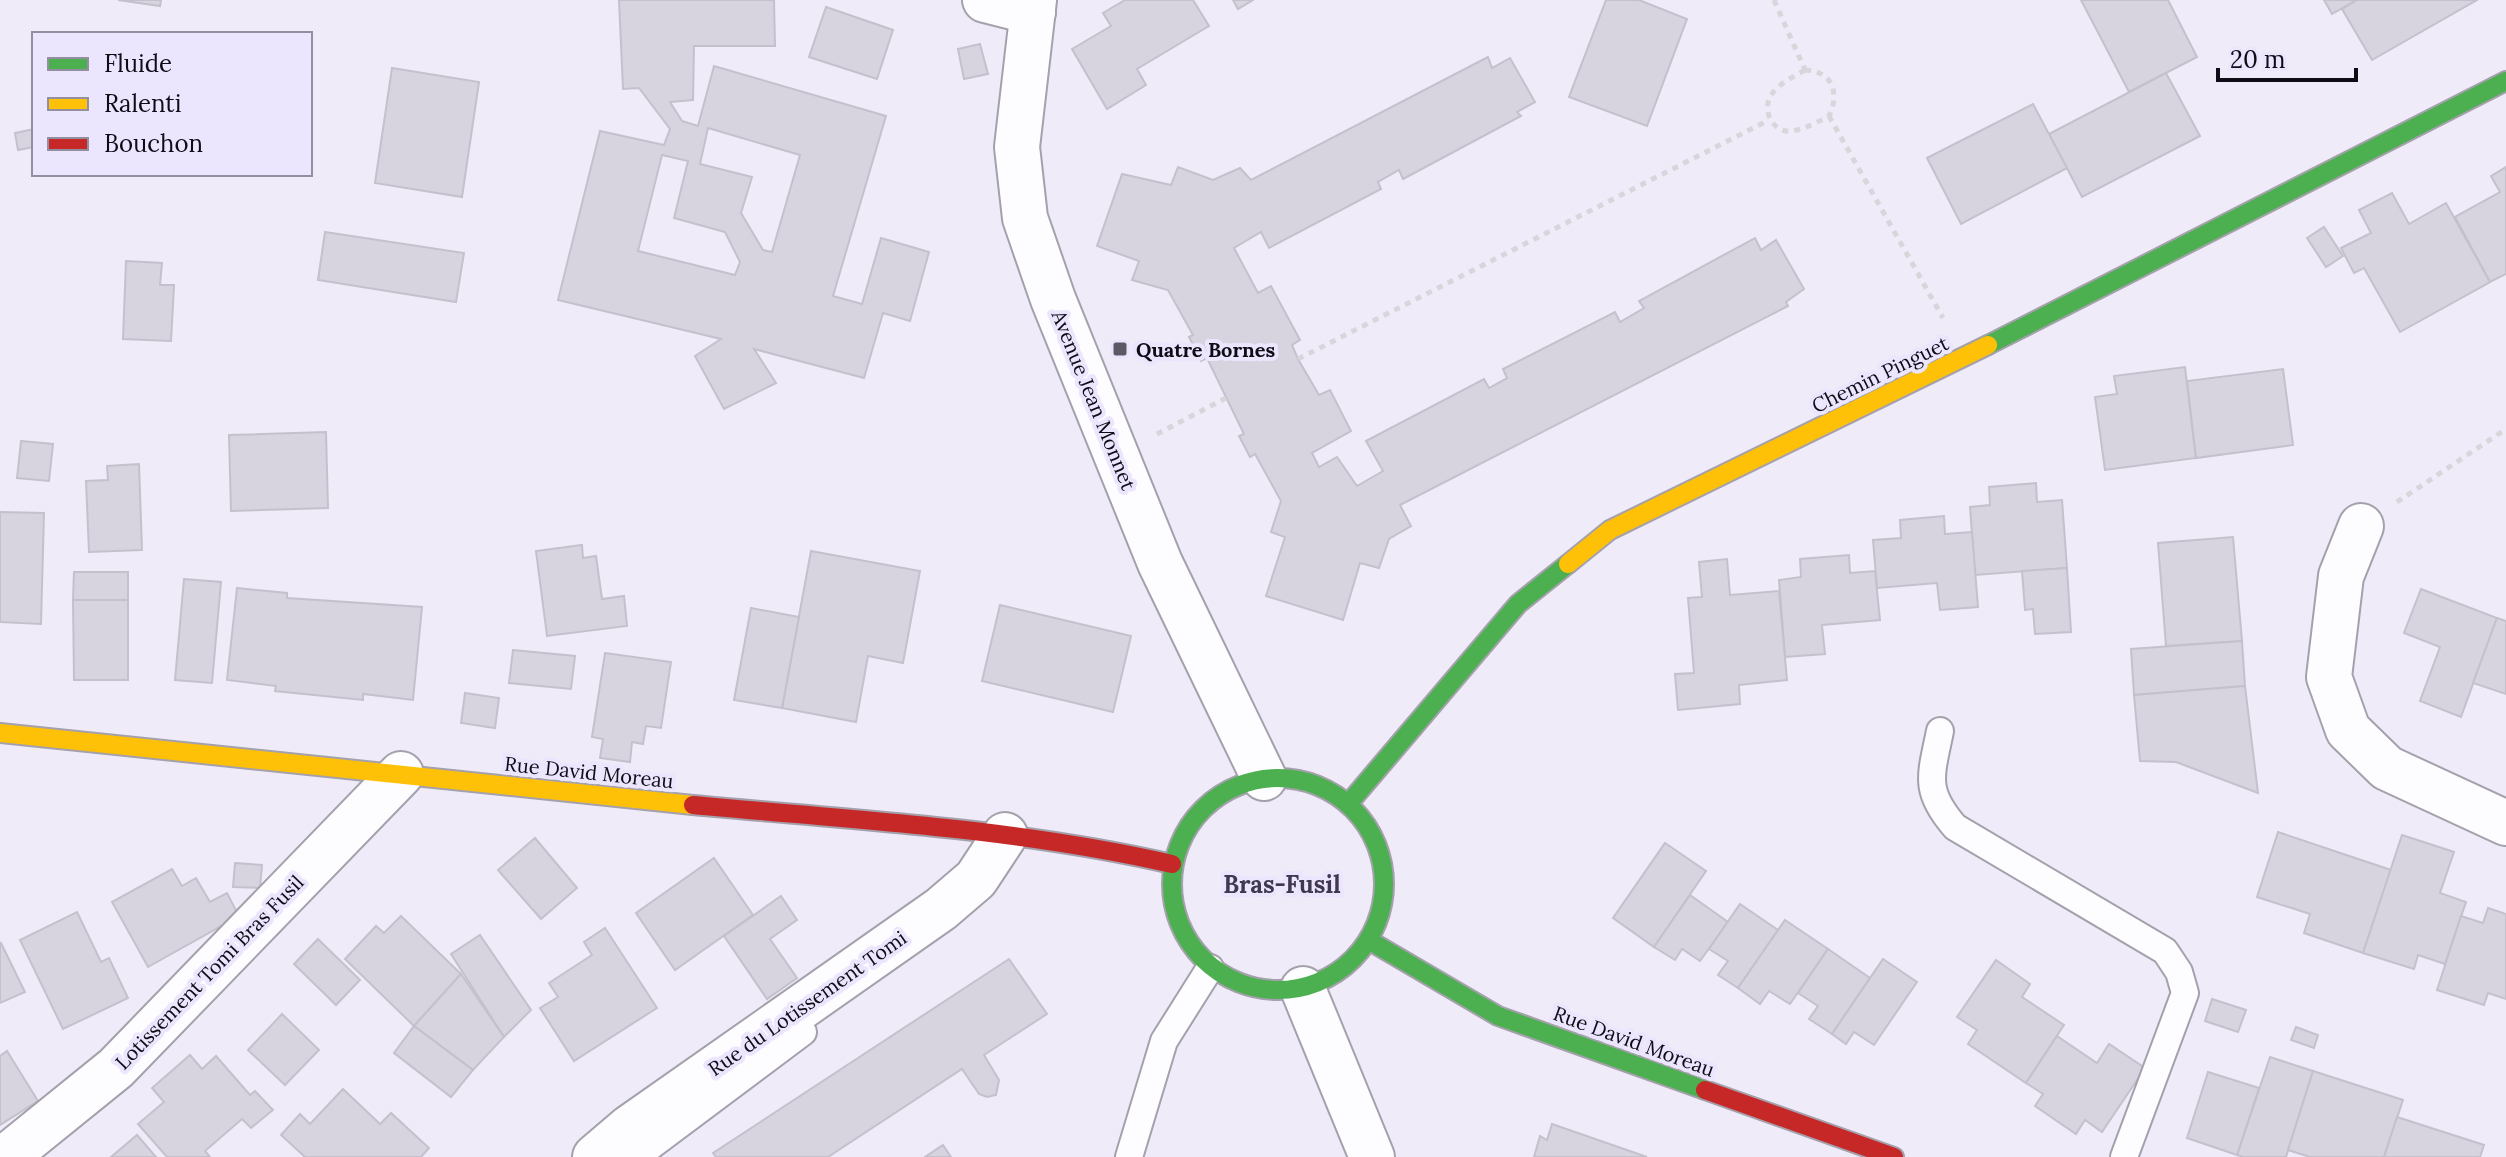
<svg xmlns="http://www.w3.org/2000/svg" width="2506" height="1157" font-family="Lora,serif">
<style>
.building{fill:#d7d3df;stroke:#c4c1cd;stroke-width:2;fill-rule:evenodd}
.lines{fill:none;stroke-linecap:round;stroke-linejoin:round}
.lane-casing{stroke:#a4a1ac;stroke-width:30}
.street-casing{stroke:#a4a1ac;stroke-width:48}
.fast-casing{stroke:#a4a1ac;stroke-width:22}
.slow-casing{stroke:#a4a1ac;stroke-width:22}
.jam-casing{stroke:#a4a1ac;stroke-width:22}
.path{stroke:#d7d6da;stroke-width:5;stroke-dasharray:6 6;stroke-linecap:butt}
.lane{stroke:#fdfcfe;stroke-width:26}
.street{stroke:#fdfcfe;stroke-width:44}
.fast{stroke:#4caf50;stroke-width:18}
.slow{stroke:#ffc107;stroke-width:18}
.jam{stroke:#c62828;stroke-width:18}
.poi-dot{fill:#5d5a65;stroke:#ece5fe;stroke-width:3}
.labels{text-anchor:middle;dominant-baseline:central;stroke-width:8;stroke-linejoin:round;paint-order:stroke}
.poi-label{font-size:20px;font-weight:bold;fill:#0f0c16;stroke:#ece5fe;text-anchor:start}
.street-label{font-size:20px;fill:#0f0c16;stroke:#ece5fe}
.quarter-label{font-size:24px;font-weight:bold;fill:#403851;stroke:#ece5fe}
</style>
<rect width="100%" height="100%" fill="#efebf8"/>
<g class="building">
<polygon points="118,0 161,0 160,6"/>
<path d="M619,0H774L775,46H694L693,100L670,102L682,121L698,126L714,66L886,116L833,296L862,304L881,238L929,252L910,321L883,313L864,378L754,349L776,383L724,409L695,356L721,339L558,300L600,131L664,145L670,129L639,88L623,89ZM708,128L800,155L772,252L763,250L741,213L752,177L700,164ZM662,155L688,161L674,218L725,232L740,262L735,275L638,251Z"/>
<polygon points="1125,0 1193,0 1209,26 1137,69 1146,85 1107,109 1072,49 1111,26 1103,13"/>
<polygon points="1233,0 1253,0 1238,9"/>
<polygon points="1606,0 1639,0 1687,19 1647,126 1569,97"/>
<polygon points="2081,0 2168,0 2197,57 2129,92"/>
<polygon points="2324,0 2357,0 2332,14"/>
<polygon points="2357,0 2477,0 2372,60 2342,9"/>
<polygon points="826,7 893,30 877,79 809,57"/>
<polygon points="980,44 988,74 964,79 958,49"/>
<polygon points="1488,57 1492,68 1510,58 1535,102 1517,112 1521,116 1403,179 1399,170 1378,182 1381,189 1269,248 1261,232 1234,248 1258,293 1271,286 1300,340 1292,345 1298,359 1319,395 1330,390 1351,431 1312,453 1319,467 1337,457 1357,486 1383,471 1366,441 1484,379 1489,388 1507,378 1503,369 1615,312 1620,322 1644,308 1639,301 1755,238 1761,250 1776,240 1804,289 1786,302 1788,306 1400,505 1411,526 1389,539 1379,568 1360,563 1343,620 1266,596 1285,537 1271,532 1281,501 1255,454 1250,457 1239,436 1244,434 1207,358 1201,361 1189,337 1193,335 1168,290 1132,280 1139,261 1097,246 1122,174 1171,185 1178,167 1213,180 1240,168 1251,180"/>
<polygon points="392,68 479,82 462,197 375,183"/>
<polygon points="2166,73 2200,136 2082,197 2049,134"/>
<polygon points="2033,104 2067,168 1961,224 1927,158"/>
<polygon points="34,129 34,147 18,150 15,133"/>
<polygon points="2506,167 2506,274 2490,282 2455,217 2500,192 2491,176"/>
<polygon points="2392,193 2409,224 2446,203 2490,282 2400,332 2364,268 2354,273 2341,248 2371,233 2359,210"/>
<polygon points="2324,227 2343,256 2326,267 2307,238"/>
<polygon points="325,232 464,253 456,302 318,280"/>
<polygon points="126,261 162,263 160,285 174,285 171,341 123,339"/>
<polygon points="2185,367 2196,458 2105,470 2095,397 2117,394 2114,376"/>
<polygon points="2283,369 2293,445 2196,458 2187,381"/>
<polygon points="326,432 328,508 231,511 229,435"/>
<polygon points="21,441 53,444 49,481 17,478"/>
<polygon points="139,464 142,550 89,552 86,481 108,480 107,466"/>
<polygon points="2036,483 2037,502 2062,500 2067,568 1975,575 1970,507 1990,505 1989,487"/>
<polygon points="0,512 44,513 41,624 0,622"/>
<polygon points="1944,516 1945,534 1972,532 1978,607 1940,610 1937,583 1877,588 1873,540 1901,538 1900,520"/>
<polygon points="2233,537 2242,641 2166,646 2158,543"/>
<polygon points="582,545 583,558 596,556 602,599 624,596 627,626 547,636 536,551"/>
<polygon points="811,551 920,571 903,663 868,656 856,722 782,708"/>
<polygon points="1849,555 1850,573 1875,571 1880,620 1822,625 1825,654 1785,657 1779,580 1801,577 1800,559"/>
<polygon points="1727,559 1730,595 1779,591 1787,680 1739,685 1740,704 1678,710 1675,674 1694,673 1688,598 1702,597 1699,562"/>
<polygon points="2067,568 2071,632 2035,634 2033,609 2025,610 2022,571"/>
<polygon points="74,572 128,572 128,600 73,600"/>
<polygon points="184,579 221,582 212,683 175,680"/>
<polygon points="237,588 287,593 287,598 422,607 413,700 363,694 363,700 275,691 276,686 227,680"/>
<polygon points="2421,589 2497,618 2461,717 2420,701 2440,647 2404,633"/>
<polygon points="73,600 128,600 128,680 74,680"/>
<polygon points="1000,605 1131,636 1113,712 982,681"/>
<polygon points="751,608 799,617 782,708 734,700"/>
<polygon points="2497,618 2506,621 2506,694 2473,683"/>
<polygon points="2242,641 2245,686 2134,695 2131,649"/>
<polygon points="513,650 575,656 571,689 509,683"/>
<polygon points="605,653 671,662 661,728 646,726 643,744 632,742 630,762 600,758 603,739 592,737"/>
<polygon points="2245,686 2258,793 2176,762 2140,761 2134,695"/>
<polygon points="465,693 499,698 495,728 461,723"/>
<polygon points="2278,832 2391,870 2363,953 2304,933 2310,914 2257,897"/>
<polygon points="2402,835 2454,852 2440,893 2466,902 2445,964 2418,955 2414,969 2363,953"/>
<polygon points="535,838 577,888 541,919 498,870"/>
<polygon points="1665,843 1706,871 1654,947 1613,918"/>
<polygon points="714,858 753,915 675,970 636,913"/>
<polygon points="235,863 262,865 260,888 233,887"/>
<polygon points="172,869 182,886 196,878 210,902 227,893 239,916 148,967 112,902"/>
<polygon points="1690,895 1728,922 1700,961 1682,949 1675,960 1654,947"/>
<polygon points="781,896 797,920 770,939 797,978 767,999 724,936"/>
<polygon points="1740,904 1778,930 1738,988 1718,975 1728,961 1709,949"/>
<polygon points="2488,908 2506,914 2506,999 2488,993 2484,1005 2437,990 2461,916 2483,923"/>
<polygon points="77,912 101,962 109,958 128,998 63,1029 20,940"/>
<polygon points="401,916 461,974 414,1026 345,959 376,926 384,933"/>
<polygon points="1785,920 1828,949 1790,1004 1769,991 1760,1004 1738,988"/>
<polygon points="605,928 657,1008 574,1061 540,1008 558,997 549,983 592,955 584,942"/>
<polygon points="480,935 531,1010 504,1037 451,954"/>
<polygon points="318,939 360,980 336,1005 294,964"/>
<polygon points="1,943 25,992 0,1003 0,944"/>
<polygon points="1828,949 1870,978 1832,1034 1809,1019 1818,1006 1798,993"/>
<polygon points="1009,959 1047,1014 984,1055 999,1080 996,1095 987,1097 979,1094 962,1069 828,1157 716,1157 713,1153"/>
<polygon points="1883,959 1917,982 1874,1045 1854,1032 1846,1044 1832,1034"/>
<polygon points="1996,960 2030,984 2022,997 2064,1025 2026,1083 1968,1044 1977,1030 1957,1017"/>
<polygon points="461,974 504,1037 473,1070 414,1026"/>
<polygon points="2212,999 2246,1010 2238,1032 2205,1021"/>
<polygon points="282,1014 319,1050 285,1085 248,1050"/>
<polygon points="414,1026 473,1070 451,1097 394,1053"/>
<polygon points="2296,1027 2318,1035 2314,1048 2291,1040"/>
<polygon points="2057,1036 2097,1063 2109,1044 2145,1068 2102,1132 2085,1120 2076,1134 2035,1106 2043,1094 2026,1083"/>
<polygon points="7,1051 38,1101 0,1125 0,1056"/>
<polygon points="190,1055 202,1069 216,1056 250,1095 255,1091 273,1110 251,1128 242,1119 205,1151 210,1157 167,1157 138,1124 164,1102 152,1088"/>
<polygon points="2270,1057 2313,1071 2286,1157 2244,1157 2237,1155"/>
<polygon points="2313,1071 2403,1100 2384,1157 2310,1157 2288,1150"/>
<polygon points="2208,1072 2259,1088 2237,1155 2187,1138"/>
<polygon points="343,1089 380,1124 391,1113 429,1148 421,1157 305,1157 281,1135 300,1114 310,1124"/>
<polygon points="2397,1117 2484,1145 2480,1157 2384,1157"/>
<polygon points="1552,1124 1647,1157 1534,1157 1540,1136 1547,1140"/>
<polygon points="137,1135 156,1157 111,1157"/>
<polygon points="943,1145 951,1157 925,1157"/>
</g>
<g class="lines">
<defs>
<g id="lane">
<path d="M1940,731C1931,776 1923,790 1955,827L2165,951L2179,972L2185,993L2124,1157"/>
<polyline points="636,1157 803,1032"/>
<polyline points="1129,1157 1164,1041 1210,968"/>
</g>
<g id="street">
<polyline points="985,0 1033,12"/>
<polyline points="1034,0 1017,147 1025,218 1053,299 1160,563 1264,778"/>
<polyline points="2361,526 2341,576 2329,677 2348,730 2387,768 2506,823"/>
<polyline points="1303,989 1372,1157"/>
<polyline points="6,1157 116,1068 401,774"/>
<polyline points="595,1157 629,1128 941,909 976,879 1005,835"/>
</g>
<g id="fast">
<polyline points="1988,345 2506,81"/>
<circle cx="1278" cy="884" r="106"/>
<polyline points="1349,803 1518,604 1568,564"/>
<polyline points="1370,941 1498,1016 1705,1090"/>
</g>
<g id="slow">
<polyline points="1568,564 1610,530 1988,345"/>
<polyline points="0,733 693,805"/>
</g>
<g id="jam">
<path d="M693,805C853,820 1015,828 1172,864"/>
<polyline points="1705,1090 1894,1157"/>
</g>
</defs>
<use href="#lane" class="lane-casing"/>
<use href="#street" class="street-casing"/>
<use href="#fast" class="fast-casing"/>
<use href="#slow" class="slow-casing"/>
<use href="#jam" class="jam-casing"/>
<g class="path">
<polyline points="1774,0 1805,70"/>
<path d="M1805,70C1833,71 1840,94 1829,116C1818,122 1806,128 1793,131C1775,134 1762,114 1770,97C1776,85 1793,77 1805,70Z"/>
<polyline points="1829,116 1943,318"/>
<polyline points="1298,359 1769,120"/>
<polyline points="1157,434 1226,398"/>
<polyline points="2397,502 2506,429"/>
</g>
<use href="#lane" class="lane"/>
<use href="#street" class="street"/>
<use href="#fast" class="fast"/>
<use href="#slow" class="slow"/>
<use href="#jam" class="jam"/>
</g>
<rect class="poi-dot" x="1112" y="341" width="16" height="16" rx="4"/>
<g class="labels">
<g class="poi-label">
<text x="1136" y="349">Quatre Bornes</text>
</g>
<g class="street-label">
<text transform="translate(1880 374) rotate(-26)">Chemin Pinguet</text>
<text transform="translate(1094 400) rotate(68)">Avenue Jean Monnet</text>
<text transform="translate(589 772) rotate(6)">Rue David Moreau</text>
<text transform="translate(209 972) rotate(-46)">Lotissement Tomi Bras Fusil</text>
<text transform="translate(807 1003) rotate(-35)">Rue du Lotissement Tomi</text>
<text transform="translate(1634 1041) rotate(20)">Rue David Moreau</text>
</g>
<g class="quarter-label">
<text x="1282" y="884">Bras-Fusil</text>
</g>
</g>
<rect x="32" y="32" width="280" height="144" fill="#ece5fe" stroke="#948ea1" stroke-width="2"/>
<rect x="48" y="58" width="40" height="12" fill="#4caf50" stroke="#948ea1" stroke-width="2"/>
<text x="104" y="72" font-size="24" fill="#0f0c16">Fluide</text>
<rect x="48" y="98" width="40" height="12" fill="#ffc107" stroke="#948ea1" stroke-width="2"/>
<text x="104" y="112" font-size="24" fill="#0f0c16">Ralenti</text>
<rect x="48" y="138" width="40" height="12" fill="#c62828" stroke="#948ea1" stroke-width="2"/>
<text x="104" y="152" font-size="24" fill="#0f0c16">Bouchon</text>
<path d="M2218 68v12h138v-12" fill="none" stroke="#0f0c16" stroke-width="4"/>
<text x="2230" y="68" font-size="24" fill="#0f0c16" stroke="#ece5fe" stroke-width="6" paint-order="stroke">20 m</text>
</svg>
